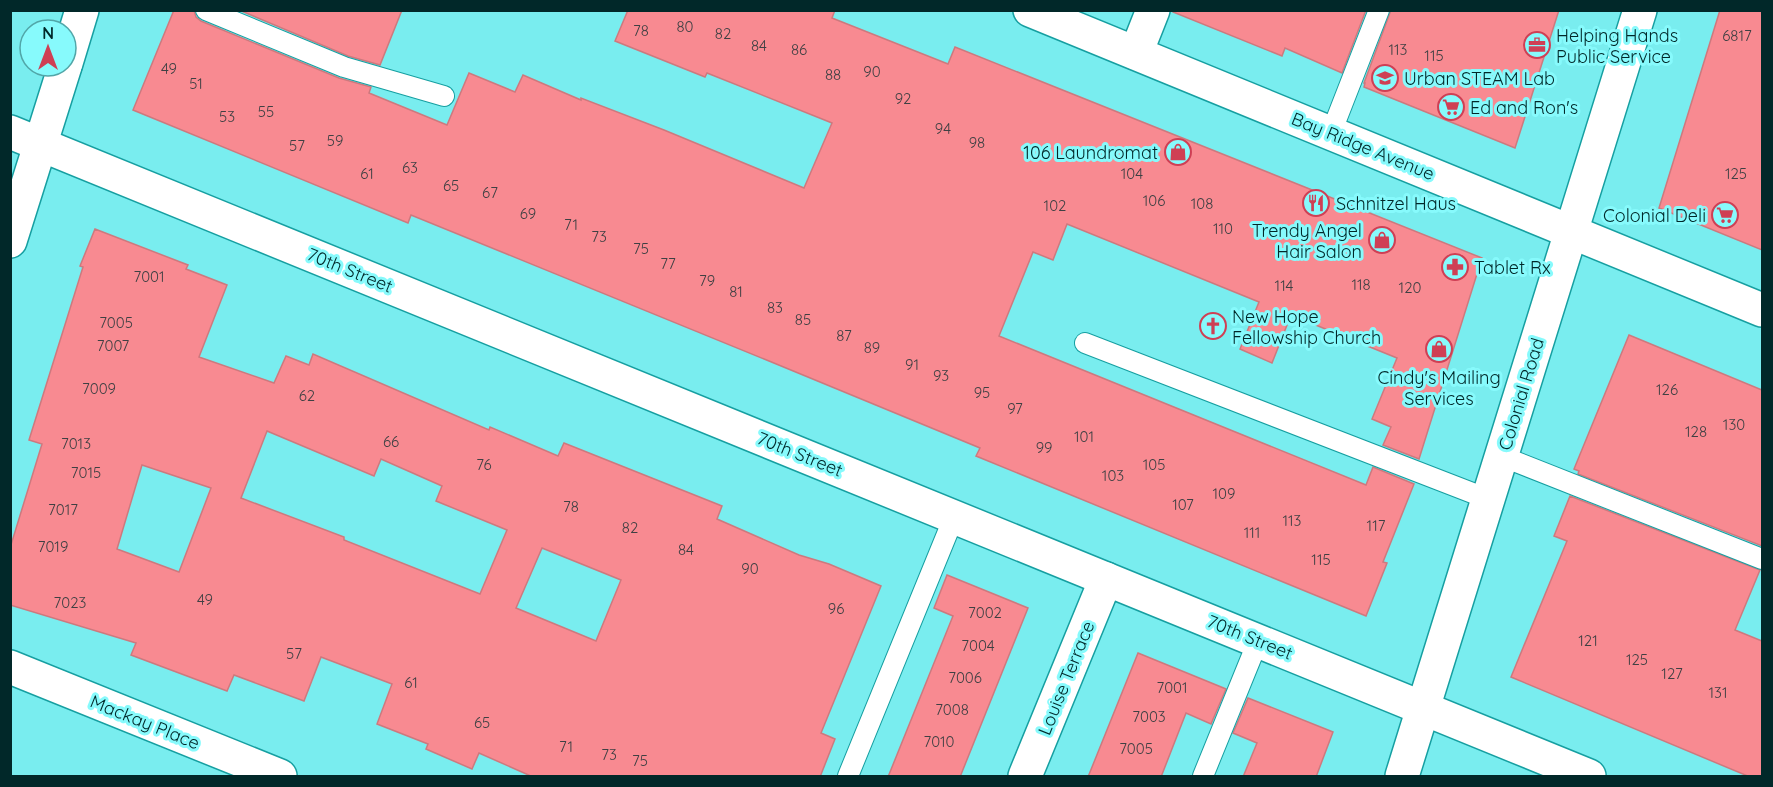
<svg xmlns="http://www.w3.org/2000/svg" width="1773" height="787" font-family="Quicksand,sans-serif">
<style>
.building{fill:#f88a91;stroke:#cd797e;stroke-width:1.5;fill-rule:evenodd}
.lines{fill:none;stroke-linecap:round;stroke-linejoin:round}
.lane-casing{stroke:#169fa1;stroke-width:22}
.street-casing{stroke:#169fa1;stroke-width:36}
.secondary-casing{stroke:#169fa1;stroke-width:36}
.lane{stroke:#fff;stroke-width:20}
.street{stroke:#fff;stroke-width:33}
.secondary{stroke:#fff;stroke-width:33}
.labels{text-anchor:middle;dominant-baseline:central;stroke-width:6;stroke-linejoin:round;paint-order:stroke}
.number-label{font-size:15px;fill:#3f4043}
.poi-label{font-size:18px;fill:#012829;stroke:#87fafc;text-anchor:start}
.street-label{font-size:18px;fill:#012829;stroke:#87fafc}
</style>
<rect width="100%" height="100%" fill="#79edef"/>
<g class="building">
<polygon points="174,10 194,10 196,17 201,21 339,78 371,87 369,93 447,125 469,73 515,92 523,75 581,100 581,98 664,130 804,188 832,123 707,73 705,77 615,41 628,10 835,10 832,18 948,64 955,47 1482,258 1419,459 1383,445 1391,427 1372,419 1397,358 1291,315 1272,363 1240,349 1259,302 1067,224 1053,260 1033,252 999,336 1366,485 1373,467 1414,484 1383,562 1387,563 1366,616 976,456 980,448 769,361 411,215 408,223 133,110"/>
<polygon points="239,10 402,10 380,65 348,56"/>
<polygon points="1173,10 1366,10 1342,73 1285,48 1282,56 1173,12"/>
<polygon points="1391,10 1559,10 1515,148 1364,87 1365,83 1364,83"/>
<polygon points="1720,10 1762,10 1762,250 1659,208"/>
<path d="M95,229L188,265L186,269L227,285L199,357L274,383L286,356L309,365L313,354L489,430L490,427L558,456L564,443L722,506L717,519L799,555L829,564L881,586L821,733L835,739L820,777H533L479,753L472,769L426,749L428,744L377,724L392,684L321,657L304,701L234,675L227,691L131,655L136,643L10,605V548L42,444L29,440L83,267L80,266ZM267,431L374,476L381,459L442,486L436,501L507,530L480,594L344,540V537L241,498ZM142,465L211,488L179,572L117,549ZM542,548L621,580L596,641L516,608Z"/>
<polygon points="1629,335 1762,390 1762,546 1578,474 1579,471 1574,469"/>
<polygon points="1570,496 1760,570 1735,630 1762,641 1762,777 1750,777 1511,677 1567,541 1554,536"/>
<polygon points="947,575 1028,608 960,777 888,777 953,616 934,608"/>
<polygon points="1138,653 1226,689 1211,724 1186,713 1161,777 1088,777"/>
<polygon points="1248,698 1333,732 1316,777 1243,777 1257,743 1233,733"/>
</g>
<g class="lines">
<defs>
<g id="lane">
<polyline points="206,10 344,67 444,96"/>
<polyline points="1331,133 1379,10"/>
<polyline points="1085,343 1488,499"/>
<polyline points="1501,456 1762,559"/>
<polyline points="848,776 954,517"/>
<polyline points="1203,776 1258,641"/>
</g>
<g id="street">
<polyline points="1136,53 1153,10"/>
<polyline points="66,63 82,10"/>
<polyline points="10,132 1589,776"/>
<polyline points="10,241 65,66"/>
<polyline points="10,667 280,776"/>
<polyline points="1025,776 1106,579"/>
<polyline points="1402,776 1640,10"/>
</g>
<polyline id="secondary" points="1030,10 1762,310"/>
</defs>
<use href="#lane" class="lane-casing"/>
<use href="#street" class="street-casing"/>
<use href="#secondary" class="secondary-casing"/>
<use href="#lane" class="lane"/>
<use href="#street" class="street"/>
<use href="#secondary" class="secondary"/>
</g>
<defs>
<symbol id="office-ring" viewBox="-11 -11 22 22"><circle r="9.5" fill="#87fafc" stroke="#cf3f54" stroke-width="1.5"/><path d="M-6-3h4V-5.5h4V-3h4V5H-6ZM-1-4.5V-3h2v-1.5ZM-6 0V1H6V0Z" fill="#cf3f54"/></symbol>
<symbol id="school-ring" viewBox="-11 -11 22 22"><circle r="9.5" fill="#87fafc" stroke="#cf3f54" stroke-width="1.5"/><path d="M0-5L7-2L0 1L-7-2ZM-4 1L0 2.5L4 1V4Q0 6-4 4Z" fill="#cf3f54"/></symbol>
<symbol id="supermarket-ring" viewBox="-11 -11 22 22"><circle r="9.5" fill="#87fafc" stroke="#cf3f54" stroke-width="1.5"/><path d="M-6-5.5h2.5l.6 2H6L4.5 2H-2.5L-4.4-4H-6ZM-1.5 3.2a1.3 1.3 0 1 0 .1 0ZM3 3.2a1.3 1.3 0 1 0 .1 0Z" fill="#cf3f54"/></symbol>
<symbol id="shop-ring" viewBox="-11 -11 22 22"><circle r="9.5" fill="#87fafc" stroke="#cf3f54" stroke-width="1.5"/><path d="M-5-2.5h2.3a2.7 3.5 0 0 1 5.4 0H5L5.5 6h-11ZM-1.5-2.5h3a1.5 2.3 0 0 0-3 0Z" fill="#cf3f54"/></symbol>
<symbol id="restaurant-ring" viewBox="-11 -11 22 22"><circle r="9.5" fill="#87fafc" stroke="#cf3f54" stroke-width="1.5"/><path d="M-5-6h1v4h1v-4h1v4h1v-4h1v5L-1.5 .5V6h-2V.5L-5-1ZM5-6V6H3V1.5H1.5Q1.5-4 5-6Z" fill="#cf3f54"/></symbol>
<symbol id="pharmacy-ring" viewBox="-11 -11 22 22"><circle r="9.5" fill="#87fafc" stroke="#cf3f54" stroke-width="1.5"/><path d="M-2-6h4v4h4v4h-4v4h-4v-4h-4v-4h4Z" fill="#cf3f54"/></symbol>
<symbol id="church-ring" viewBox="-11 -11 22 22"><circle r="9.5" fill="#87fafc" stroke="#cf3f54" stroke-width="1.5"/><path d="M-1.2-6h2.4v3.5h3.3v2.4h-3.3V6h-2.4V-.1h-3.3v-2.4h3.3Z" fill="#cf3f54"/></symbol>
</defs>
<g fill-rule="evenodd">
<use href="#office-ring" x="1522" y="30" width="30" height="30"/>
<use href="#school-ring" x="1370" y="63" width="30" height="30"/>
<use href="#supermarket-ring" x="1436" y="92" width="30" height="30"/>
<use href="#shop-ring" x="1163" y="137" width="30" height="30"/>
<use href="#restaurant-ring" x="1301" y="188" width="30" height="30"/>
<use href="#supermarket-ring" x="1710" y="200" width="30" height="30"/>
<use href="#shop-ring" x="1367" y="225" width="30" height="30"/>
<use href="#pharmacy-ring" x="1440" y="252" width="30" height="30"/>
<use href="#church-ring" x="1198" y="311" width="30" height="30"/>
<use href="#shop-ring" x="1424" y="334" width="30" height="30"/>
</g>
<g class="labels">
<g class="number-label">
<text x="685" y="26">80</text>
<text x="641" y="30">78</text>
<text x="723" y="33">82</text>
<text x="1737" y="35">6817</text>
<text x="759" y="45">84</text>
<text x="799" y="49">86</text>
<text x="1398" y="49">113</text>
<text x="1434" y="55">115</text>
<text x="169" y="68">49</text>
<text x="872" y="71">90</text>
<text x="833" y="74">88</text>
<text x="196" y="83">51</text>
<text x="903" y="98">92</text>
<text x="266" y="111">55</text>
<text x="227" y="116">53</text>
<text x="943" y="128">94</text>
<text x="335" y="140">59</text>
<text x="977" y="142">98</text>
<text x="297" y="145">57</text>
<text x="410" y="167">63</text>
<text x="367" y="173">61</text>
<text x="1132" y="173">104</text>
<text x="1736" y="173">125</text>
<text x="451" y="185">65</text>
<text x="490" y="192">67</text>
<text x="1154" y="200">106</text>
<text x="1202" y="203">108</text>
<text x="1055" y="205">102</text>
<text x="528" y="213">69</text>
<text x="571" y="224">71</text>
<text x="1223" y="228">110</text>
<text x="599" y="236">73</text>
<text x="641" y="248">75</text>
<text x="668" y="263">77</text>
<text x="149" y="276">7001</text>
<text x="707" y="280">79</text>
<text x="1361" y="284">118</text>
<text x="1284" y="285">114</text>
<text x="1410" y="287">120</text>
<text x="736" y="291">81</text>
<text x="775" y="307">83</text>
<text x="803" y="319">85</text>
<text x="116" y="322">7005</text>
<text x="844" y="335">87</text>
<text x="113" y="345">7007</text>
<text x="872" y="347">89</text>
<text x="912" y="364">91</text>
<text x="941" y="375">93</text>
<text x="99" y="388">7009</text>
<text x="1667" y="389">126</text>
<text x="982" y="392">95</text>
<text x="307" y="395">62</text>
<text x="1015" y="408">97</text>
<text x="1734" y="424">130</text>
<text x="1696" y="431">128</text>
<text x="1084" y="436">101</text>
<text x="391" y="441">66</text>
<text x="76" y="443">7013</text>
<text x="1044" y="447">99</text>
<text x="484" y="464">76</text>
<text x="1154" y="464">105</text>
<text x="86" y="472">7015</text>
<text x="1113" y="475">103</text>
<text x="1224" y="493">109</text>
<text x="1183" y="504">107</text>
<text x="571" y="506">78</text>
<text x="63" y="509">7017</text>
<text x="1292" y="520">113</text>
<text x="1376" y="525">117</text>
<text x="630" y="527">82</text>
<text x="1252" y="532">111</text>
<text x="53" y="546">7019</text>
<text x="686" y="549">84</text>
<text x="1321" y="559">115</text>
<text x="750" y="568">90</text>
<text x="205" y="599">49</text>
<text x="70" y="602">7023</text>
<text x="836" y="608">96</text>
<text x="985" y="612">7002</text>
<text x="1588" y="640">121</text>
<text x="978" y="645">7004</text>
<text x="294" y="653">57</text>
<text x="1637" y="659">125</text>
<text x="1672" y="673">127</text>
<text x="965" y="677">7006</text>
<text x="411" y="682">61</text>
<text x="1172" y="687">7001</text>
<text x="1718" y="692">131</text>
<text x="952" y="709">7008</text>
<text x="1149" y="716">7003</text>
<text x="482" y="722">65</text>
<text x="939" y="741">7010</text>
<text x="566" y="746">71</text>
<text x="1136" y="748">7005</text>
<text x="609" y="754">73</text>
<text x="640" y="760">75</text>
</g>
<g class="poi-label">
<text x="1556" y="35">Helping Hands<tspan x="1556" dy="21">Public Service</tspan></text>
<text x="1404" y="78">Urban STEAM Lab</text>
<text x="1470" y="107">Ed and Ron's</text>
<text x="1158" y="152" text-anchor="end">106 Laundromat</text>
<text x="1336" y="203">Schnitzel Haus</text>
<text x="1706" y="215" text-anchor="end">Colonial Deli</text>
<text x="1362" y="230" text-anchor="end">Trendy Angel<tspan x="1362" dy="21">Hair Salon</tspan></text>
<text x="1474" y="267">Tablet Rx</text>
<text x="1232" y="316">New Hope<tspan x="1232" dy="21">Fellowship Church</tspan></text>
<text x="1439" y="377" text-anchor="middle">Cindy's Mailing<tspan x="1439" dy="21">Services</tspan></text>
</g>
<g class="street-label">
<text transform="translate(1363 146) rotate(22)">Bay Ridge Avenue</text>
<text transform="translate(350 270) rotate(22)">70th Street</text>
<text transform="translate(1521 394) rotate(-73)">Colonial Road</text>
<text transform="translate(800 454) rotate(22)">70th Street</text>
<text transform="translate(1250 637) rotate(22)">70th Street</text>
<text transform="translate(1066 678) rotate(-68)">Louise Terrace</text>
<text transform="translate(145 722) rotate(22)">Mackay Place</text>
</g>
</g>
<rect width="1773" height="787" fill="none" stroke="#012829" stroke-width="24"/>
<g transform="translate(48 48)"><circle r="28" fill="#87fafc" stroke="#51a6a8" stroke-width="1.5"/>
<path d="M0-4.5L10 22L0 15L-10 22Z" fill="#cf3f54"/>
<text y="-9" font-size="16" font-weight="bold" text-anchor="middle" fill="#012829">N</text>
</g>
</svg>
